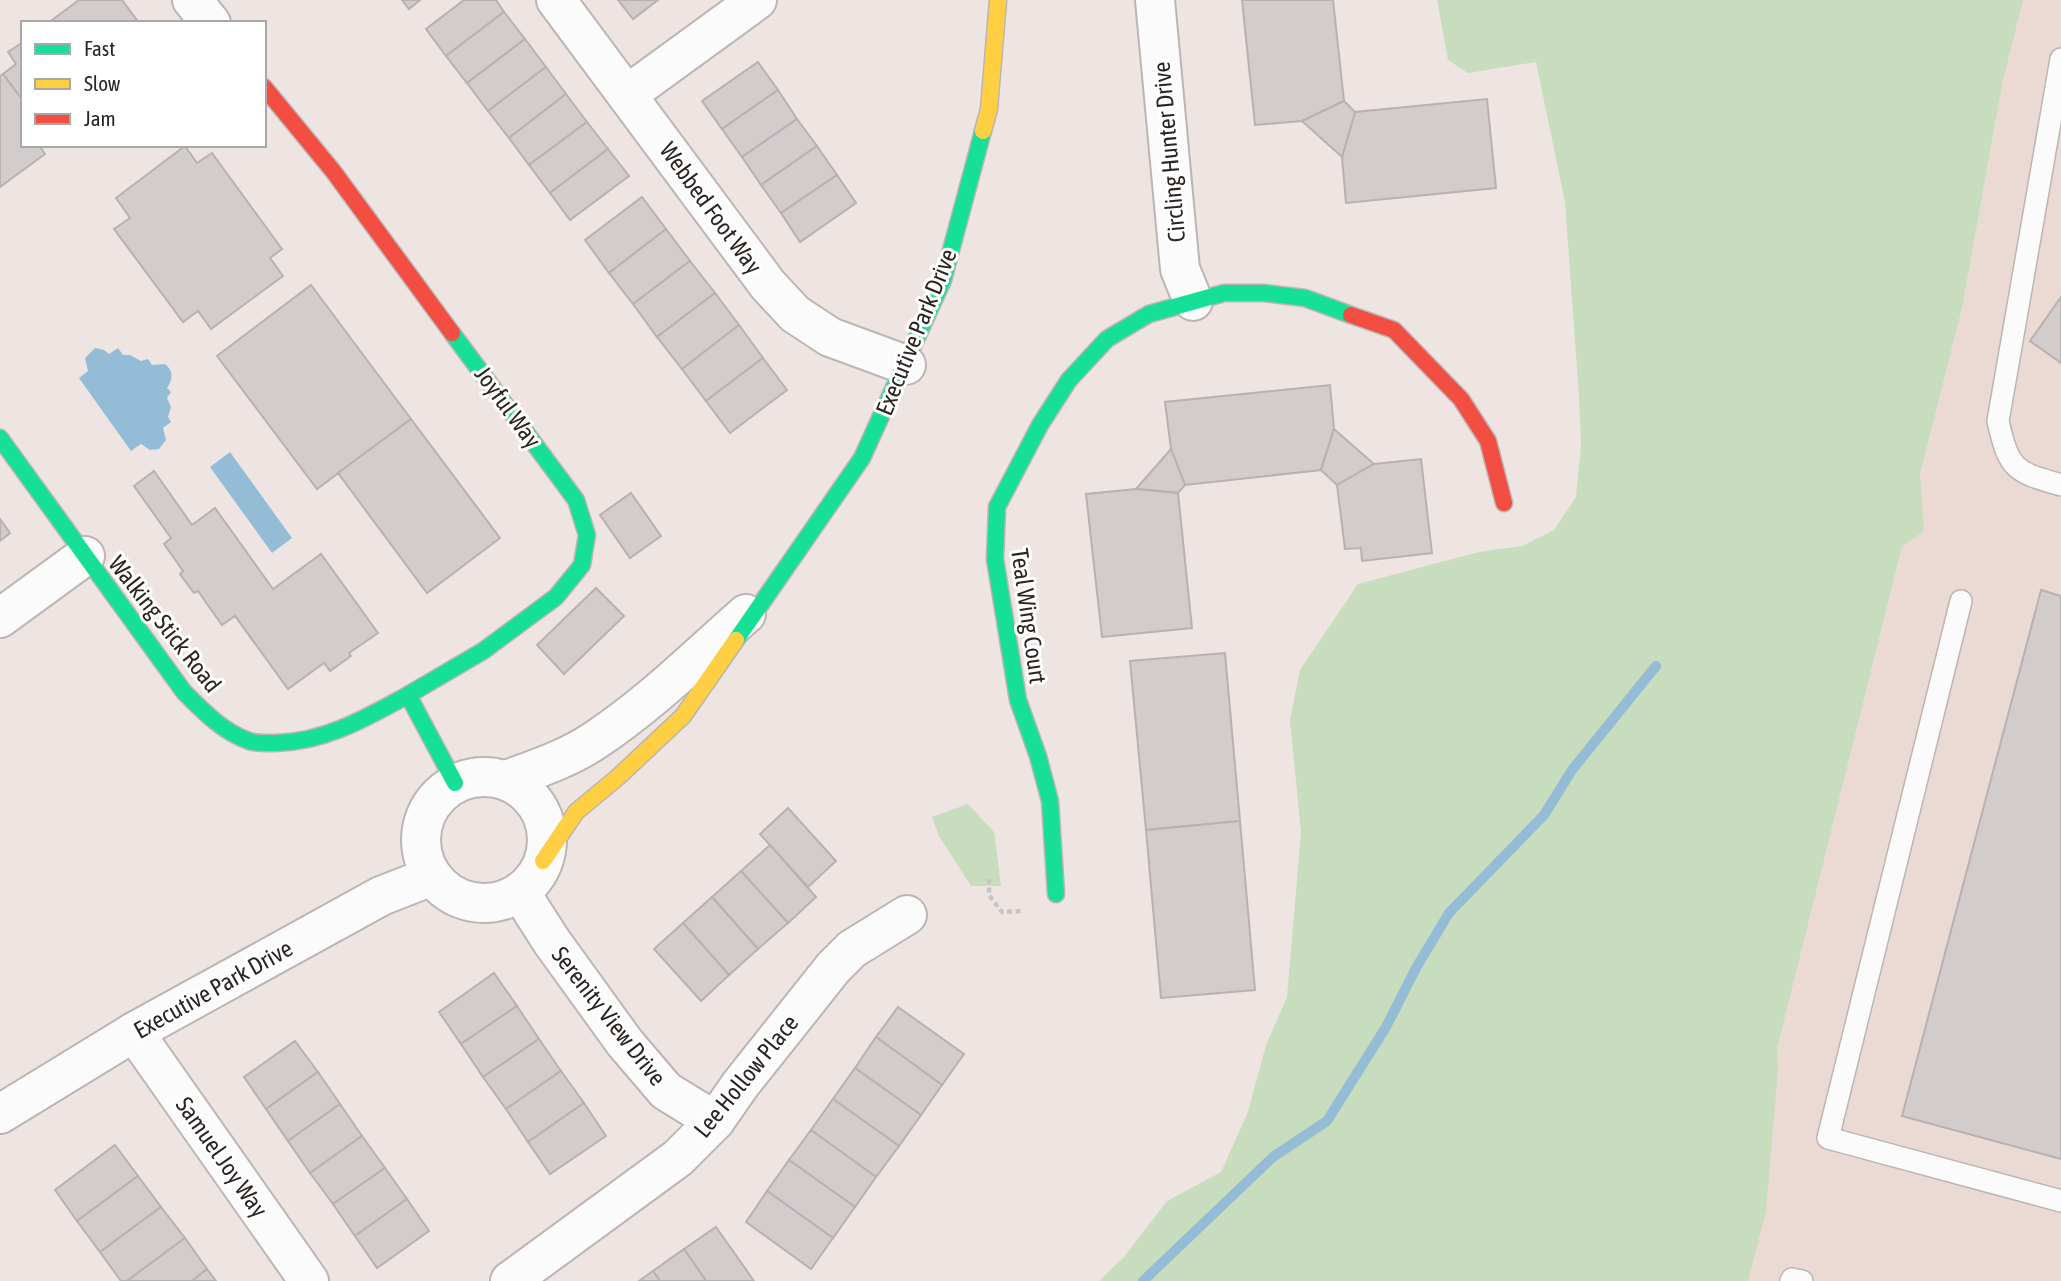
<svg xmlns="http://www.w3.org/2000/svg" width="2061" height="1281" font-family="'Asap Condensed',sans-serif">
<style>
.built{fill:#ebd9d4}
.green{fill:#c8dcbe}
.water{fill:#94bcd6}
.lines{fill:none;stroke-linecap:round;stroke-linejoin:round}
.stream{stroke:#94bcd6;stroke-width:10}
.building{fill:#d3cccd;stroke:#b8b1b2;stroke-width:2}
.lane-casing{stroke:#bcb5b3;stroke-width:24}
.street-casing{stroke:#bcb5b3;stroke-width:42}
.fast-casing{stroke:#bcb5b3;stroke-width:19}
.slow-casing{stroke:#bcb5b3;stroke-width:19}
.jam-casing{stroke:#bcb5b3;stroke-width:19}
.path{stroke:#c8c5c4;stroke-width:4.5;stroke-dasharray:5 3.5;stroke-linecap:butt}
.lane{stroke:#fcfbfb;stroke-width:21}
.street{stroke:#fcfbfb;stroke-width:38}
.fast{stroke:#16e098;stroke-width:16}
.slow{stroke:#ffcf43;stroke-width:16}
.jam{stroke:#f24e42;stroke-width:16}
.labels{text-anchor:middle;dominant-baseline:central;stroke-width:6;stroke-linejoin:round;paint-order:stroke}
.street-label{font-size:24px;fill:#2b2522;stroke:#fff}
</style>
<rect width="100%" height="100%" fill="#eee5e2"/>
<polygon class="built" points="2022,0 2061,0 2061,1281 1719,1281 1962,308 2008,54"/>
<g class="green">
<polygon points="1437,0 2023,0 2003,80 1962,308 1920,475 1924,531 1902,547 1777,1049 1778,1070 1766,1211 1748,1281 1099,1281 1123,1258 1167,1201 1221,1172 1248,1112 1266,1045 1287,997 1301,832 1290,720 1300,670 1358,584 1479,552 1522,546 1554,530 1576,497 1581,445 1579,396 1565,202 1536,62 1468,73 1448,60"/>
<polygon points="968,804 994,832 1001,886 971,886 939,836 932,817"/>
</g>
<g class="water">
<path d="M95,348L104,350L109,354L118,348L123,355H130L141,361L148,359L152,365L165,364C174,371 173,379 167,388L171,392L167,398L171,407L168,417L171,422L163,428L166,440L159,449L150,450L141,444L131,451L79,378L88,371L85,358Z"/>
<polygon points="230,452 292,538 272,553 210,467"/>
</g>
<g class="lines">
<polyline class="stream" points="1143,1281 1273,1157 1327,1121 1386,1027 1416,968 1449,913 1544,815 1572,770 1656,666"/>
</g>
<g class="building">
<polygon points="79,0 122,0 139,23 48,23"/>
<polygon points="402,0 420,0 409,9"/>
<polygon points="464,0 496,0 504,12 446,56 426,29"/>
<polygon points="618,0 658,0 633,19"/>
<polygon points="1242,0 1333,0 1344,101 1302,121 1255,125"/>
<polygon points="504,12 525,39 467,83 446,56"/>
<polygon points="525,39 546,67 488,111 467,83"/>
<polygon points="23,42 23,101 3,74 16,64 8,52"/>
<polygon points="758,62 778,90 722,129 702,101"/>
<polygon points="546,67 566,94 509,138 488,111"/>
<polygon points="3,74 23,101 23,145 39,145 45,154 0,187 0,76"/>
<polygon points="778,90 797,119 742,157 722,129"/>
<polygon points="566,94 587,122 529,165 509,138"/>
<polygon points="1487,99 1496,188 1346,203 1342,157 1355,112"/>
<polygon points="1344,101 1355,112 1342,157 1302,121"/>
<polygon points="797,119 817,146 761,185 742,157"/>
<polygon points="587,122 608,149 550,193 529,165"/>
<polygon points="185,146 197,163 212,153 282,249 270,258 283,276 211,329 198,311 183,322 114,229 130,218 116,198"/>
<polygon points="817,146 837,175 781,213 761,185"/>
<polygon points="608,149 629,176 570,220 550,193"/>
<polygon points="837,175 856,203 800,242 781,213"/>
<polygon points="642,197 666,229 609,273 585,240"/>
<polygon points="666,229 690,261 633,304 609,273"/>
<polygon points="690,261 715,293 657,337 633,304"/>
<polygon points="311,285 411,419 317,489 217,356"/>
<polygon points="715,293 739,325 682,369 657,337"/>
<polygon points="2061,297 2061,363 2030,341"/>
<polygon points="739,325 763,358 706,401 682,369"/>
<polygon points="763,358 787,390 730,433 706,401"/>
<polygon points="1330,385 1334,429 1321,470 1185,485 1171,449 1165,402"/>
<polygon points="411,419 500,538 427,593 338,473"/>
<polygon points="1334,429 1374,464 1337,485 1321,470"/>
<polygon points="1171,449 1185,485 1178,493 1136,489"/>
<polygon points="1421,459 1432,553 1362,561 1361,548 1345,549 1337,485 1374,464"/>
<polygon points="154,471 192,525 215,508 273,589 321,554 378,633 349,653 351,656 330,671 324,663 288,689 235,616 222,625 198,591 194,593 180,574 183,571 164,544 171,538 134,486"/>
<polygon points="1136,489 1178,493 1192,628 1102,637 1086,494"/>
<polygon points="631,493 661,536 630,558 600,515"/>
<polygon points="0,519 10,533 0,541"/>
<polygon points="596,588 624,616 564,674 537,645"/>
<polygon points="2041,590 2061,596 2061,1159 1902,1116"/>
<polygon points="1225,653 1240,821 1146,830 1130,661"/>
<polygon points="788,808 836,861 808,887 760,834"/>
<polygon points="1240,821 1255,990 1161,998 1146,830"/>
<polygon points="770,845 816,897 788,923 741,871"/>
<polygon points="741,871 788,923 758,949 712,897"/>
<polygon points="712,897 758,949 729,975 683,923"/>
<polygon points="683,923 729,975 701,1001 654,949"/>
<polygon points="494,973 517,1006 461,1044 439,1012"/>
<polygon points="517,1006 539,1039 483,1077 461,1044"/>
<polygon points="898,1007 964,1054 942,1085 876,1037"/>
<polygon points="876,1037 942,1085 921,1115 855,1068"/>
<polygon points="539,1039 561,1071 506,1109 483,1077"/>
<polygon points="295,1041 318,1072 266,1109 244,1077"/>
<polygon points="855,1068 921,1115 899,1146 833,1099"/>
<polygon points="561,1071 584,1103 528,1142 506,1109"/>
<polygon points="318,1072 340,1104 288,1141 266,1109"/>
<polygon points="833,1099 899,1146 876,1177 811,1130"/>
<polygon points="584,1103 606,1136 550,1174 528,1142"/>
<polygon points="340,1104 362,1136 310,1173 288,1141"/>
<polygon points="811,1130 876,1177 855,1207 789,1160"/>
<polygon points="362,1136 385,1168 333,1204 310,1173"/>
<polygon points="115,1145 138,1176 77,1221 55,1190"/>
<polygon points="789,1160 855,1207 833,1238 767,1191"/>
<polygon points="385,1168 407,1199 355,1236 333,1204"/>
<polygon points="138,1176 161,1207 100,1252 77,1221"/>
<polygon points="767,1191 833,1238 811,1269 746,1222"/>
<polygon points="407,1199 429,1231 377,1268 355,1236"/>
<polygon points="161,1207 185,1238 127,1281 121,1281 100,1252"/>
<polygon points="716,1227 754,1281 706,1281 684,1249"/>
<polygon points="185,1238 207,1269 192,1281 127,1281"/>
<polygon points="684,1249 706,1281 660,1281 653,1271"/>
<polygon points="207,1269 216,1281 192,1281"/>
<polygon points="653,1271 660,1281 639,1281"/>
</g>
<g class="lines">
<defs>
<g id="lane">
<path d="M2061,59L1998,421C2009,470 2015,472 2061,485"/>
<polyline points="1961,601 1828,1138 2061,1201"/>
<polyline points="1791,1281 1792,1279 1802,1281"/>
</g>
<g id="street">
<polyline points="192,0 211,23"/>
<polyline points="556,0 768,285 795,314 830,337 906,365"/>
<polyline points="1155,0 1180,269 1193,301"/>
<polyline points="628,94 757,0"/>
<polyline points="0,618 85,556"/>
<circle cx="484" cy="840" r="63"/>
<path d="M506,780C536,769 567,759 594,741C649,705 697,657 746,614"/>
<polyline points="520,892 552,942 625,1043 666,1091 715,1121"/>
<polyline points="134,1032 309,1281"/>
<polyline points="0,1114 134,1032 381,896 432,876"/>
<polyline points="510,1281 678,1158 715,1121 740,1085 833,968 852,949 907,915"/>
</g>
<g id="fast">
<path d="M0,438L184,692C203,711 223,732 249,741C257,744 267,743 276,743C325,742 366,718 408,695L455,783"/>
<polyline points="736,640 862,458 943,280 983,131"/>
<polyline points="408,695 483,651 556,597 582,565 587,535 576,500 452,333"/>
<polyline points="1056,894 1050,801 1038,756 1018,700 995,559 997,507 1040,425 1069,380 1107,339 1149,314 1224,293 1264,293 1305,298 1351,315"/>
</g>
<g id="slow">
<polyline points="983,131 989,109 998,0"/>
<polyline points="543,861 576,812 618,777 683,716 736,640"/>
</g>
<g id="jam">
<polyline points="264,87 333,171 452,333"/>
<polyline points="1351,315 1394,330 1461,399 1488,441 1504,503"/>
</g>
</defs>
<use href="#lane" class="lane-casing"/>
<use href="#street" class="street-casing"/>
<use href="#fast" class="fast-casing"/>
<use href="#slow" class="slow-casing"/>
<use href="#jam" class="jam-casing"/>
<polyline class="path" points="989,879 989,895 1002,912 1024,911"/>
<use href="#lane" class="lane"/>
<use href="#street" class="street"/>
<use href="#fast" class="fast"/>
<use href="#slow" class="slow"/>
<use href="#jam" class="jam"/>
</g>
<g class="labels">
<g class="street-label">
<text transform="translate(1169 152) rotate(-95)">Circling Hunter Drive</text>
<text transform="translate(711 208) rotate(54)">Webbed Foot Way</text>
<text transform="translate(916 332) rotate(-68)">Executive Park Drive</text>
<text transform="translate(508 407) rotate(54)">Joyful Way</text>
<text transform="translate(1029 616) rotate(82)">Teal Wing Court</text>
<text transform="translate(165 624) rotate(52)">Walking Stick Road</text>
<text transform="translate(213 989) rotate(-29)">Executive Park Drive</text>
<text transform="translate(609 1016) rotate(52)">Serenity View Drive</text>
<text transform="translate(746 1076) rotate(-51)">Lee Hollow Place</text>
<text transform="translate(222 1157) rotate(55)">Samuel Joy Way</text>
</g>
</g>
<rect x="21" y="21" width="245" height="126" fill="#ffffff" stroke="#aaa8a7" stroke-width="2"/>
<rect x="35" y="44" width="35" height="10" fill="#16e098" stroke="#aaa8a7" stroke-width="2"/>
<text x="84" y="56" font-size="21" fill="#2b2522">Fast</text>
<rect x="35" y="79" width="35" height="10" fill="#ffcf43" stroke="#aaa8a7" stroke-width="2"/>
<text x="84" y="91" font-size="21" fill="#2b2522">Slow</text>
<rect x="35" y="114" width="35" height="10" fill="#f24e42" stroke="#aaa8a7" stroke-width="2"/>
<text x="84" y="126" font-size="21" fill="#2b2522">Jam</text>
</svg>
